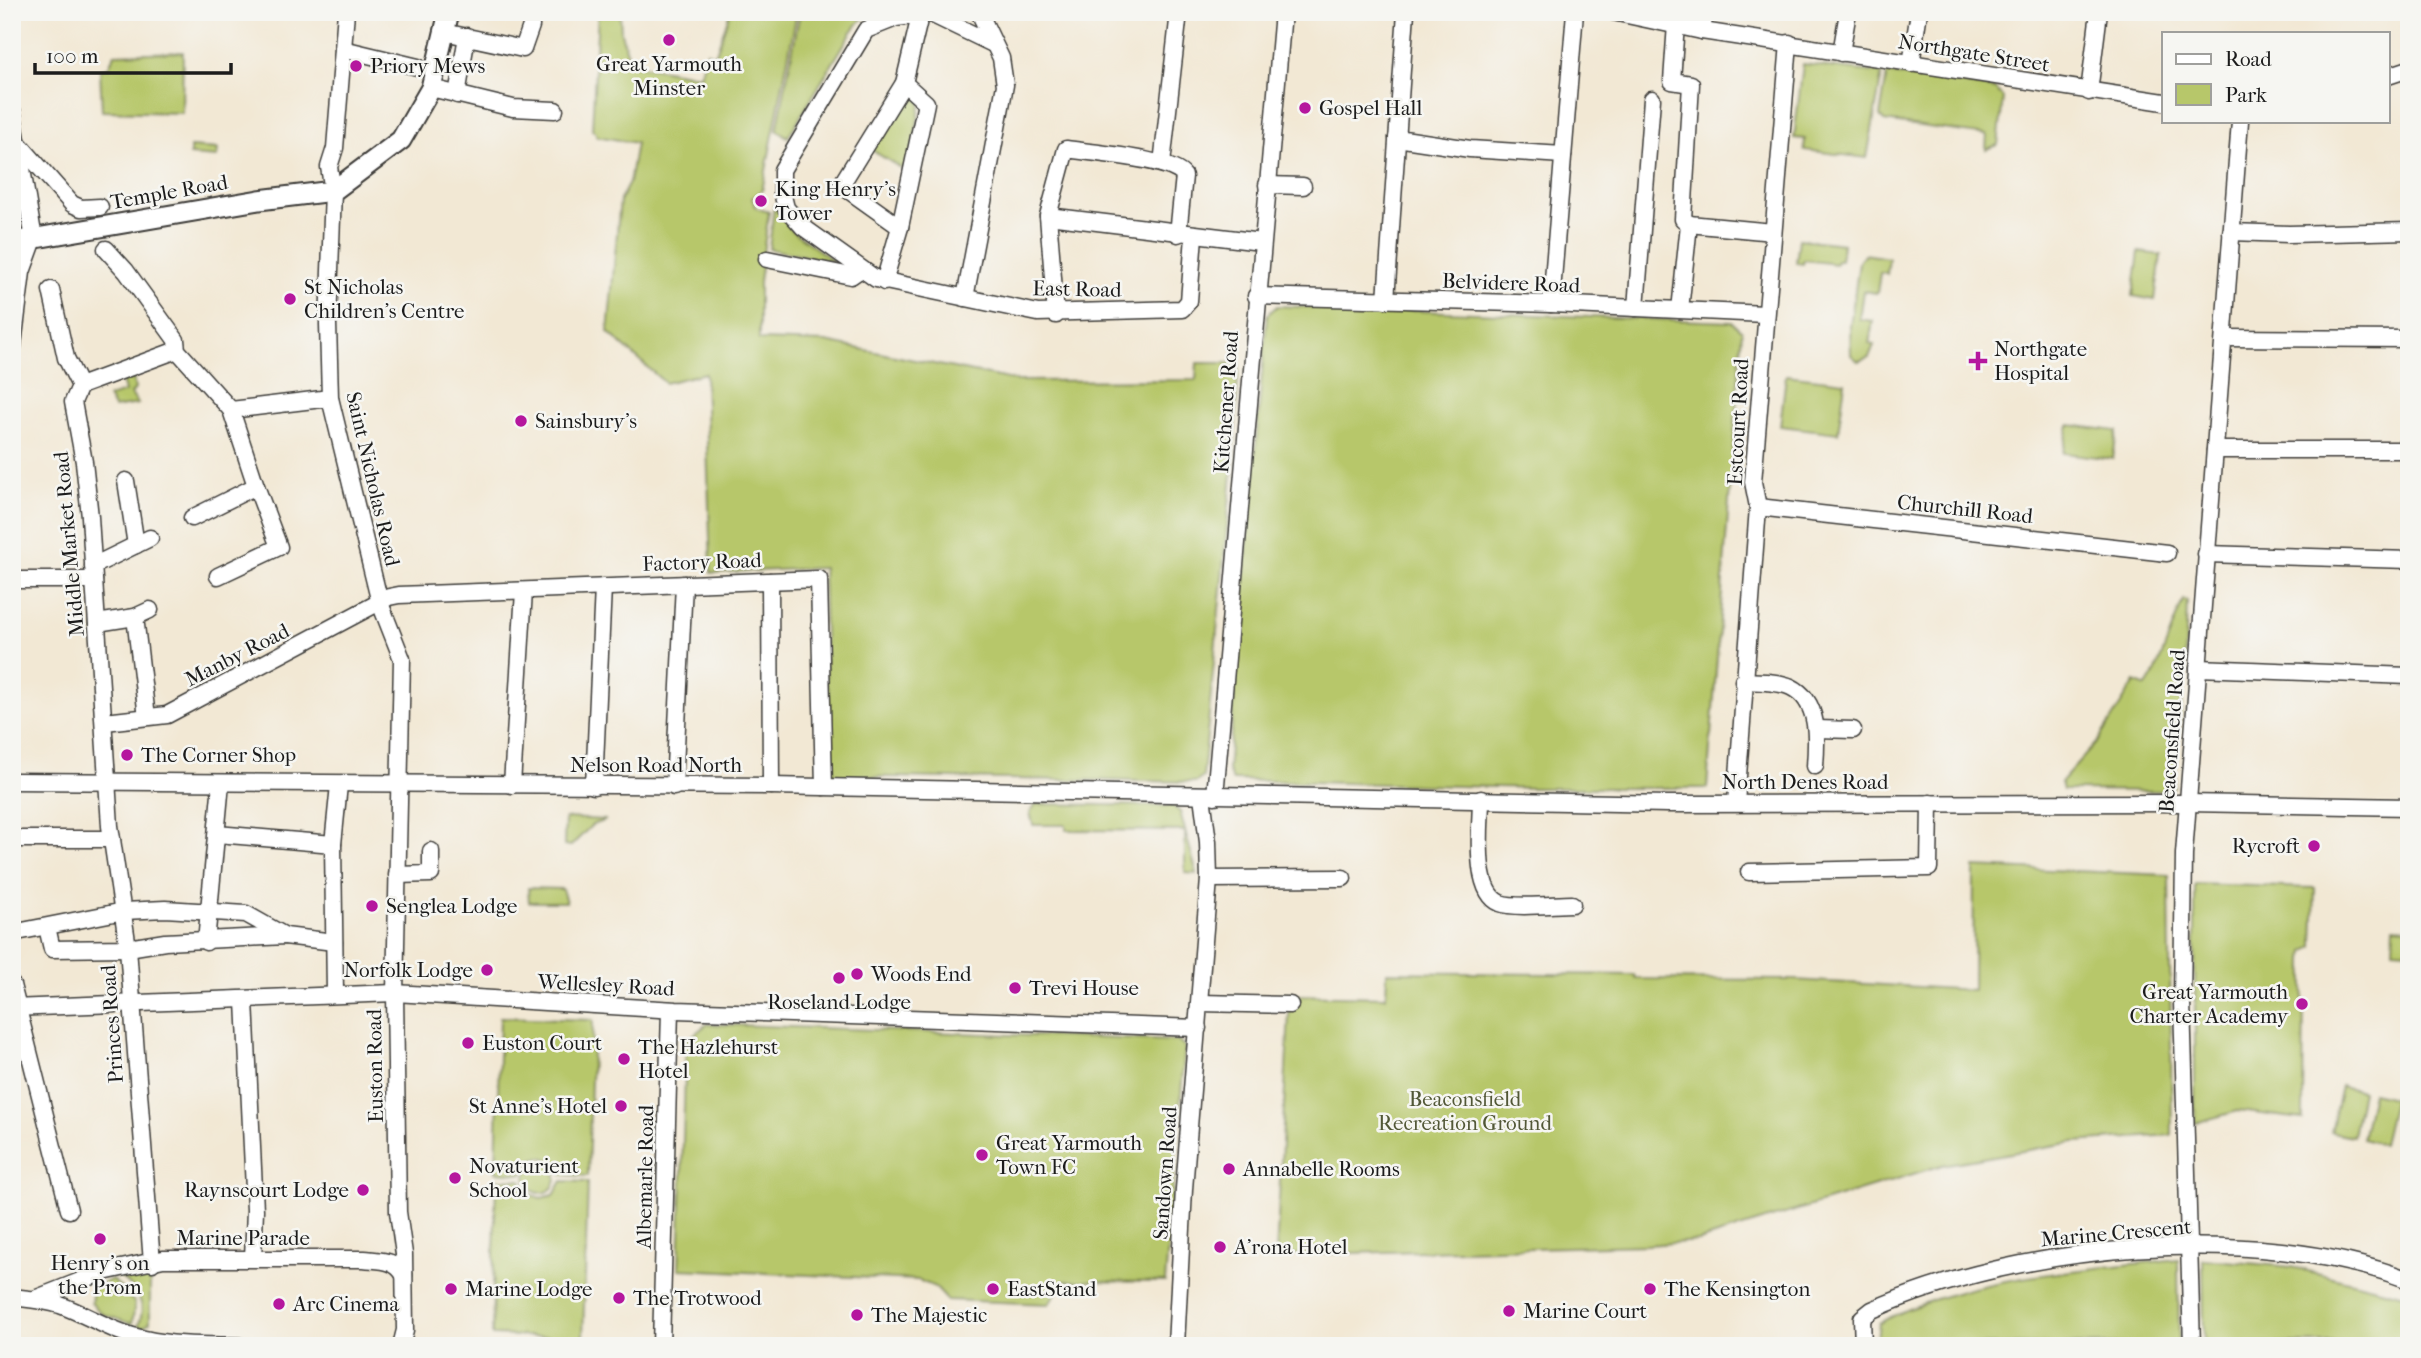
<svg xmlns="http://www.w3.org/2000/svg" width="2421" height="1358" font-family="'IM FELL French Canon',serif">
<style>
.green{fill:#b7c76a;stroke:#6a7243;stroke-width:2}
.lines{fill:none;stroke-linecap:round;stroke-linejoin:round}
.minor-casing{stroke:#3c3b38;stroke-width:19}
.major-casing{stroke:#3c3b38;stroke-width:23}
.minor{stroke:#fff;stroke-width:16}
.major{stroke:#fff;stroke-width:19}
.poi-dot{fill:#b5179e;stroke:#f6f6f2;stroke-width:2.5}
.labels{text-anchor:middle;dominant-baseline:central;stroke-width:5;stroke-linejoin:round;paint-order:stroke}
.street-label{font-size:21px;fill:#1c1c1c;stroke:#f6f6f2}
.poi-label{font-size:21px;fill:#1c1c1c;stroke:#f6f6f2;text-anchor:start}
.park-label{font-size:21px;fill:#525837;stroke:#f6f6f2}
</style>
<rect width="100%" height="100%" fill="#f6f6f2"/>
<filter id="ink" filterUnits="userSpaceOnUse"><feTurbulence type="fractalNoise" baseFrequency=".0143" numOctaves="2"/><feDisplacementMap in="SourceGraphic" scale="14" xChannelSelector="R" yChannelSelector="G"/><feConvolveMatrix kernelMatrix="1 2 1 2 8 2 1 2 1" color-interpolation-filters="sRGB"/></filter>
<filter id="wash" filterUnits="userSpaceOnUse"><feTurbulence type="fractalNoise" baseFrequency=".00686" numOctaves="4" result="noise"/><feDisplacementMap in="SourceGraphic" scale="28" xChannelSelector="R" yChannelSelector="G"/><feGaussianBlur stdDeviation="1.57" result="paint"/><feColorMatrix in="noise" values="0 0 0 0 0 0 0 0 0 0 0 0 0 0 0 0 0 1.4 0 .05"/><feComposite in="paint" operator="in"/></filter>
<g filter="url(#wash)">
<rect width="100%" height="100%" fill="#f2e8d4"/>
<g class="green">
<polygon points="598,12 620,12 621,33 631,64 700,76 707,52 715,56 730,12 797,12 762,191 752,198 756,208 769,212 759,281 759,340 826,342 1018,381 1196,380 1197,363 1239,363 1233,463 1203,777 1196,782 829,776 823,568 711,573 705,373 665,383 608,332 620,200 629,183 636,143 596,136 596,132 592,130"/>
<polygon points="800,12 873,12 861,20 851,33 788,137 777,130"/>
<polygon points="183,52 182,113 102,111 100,70 109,67 114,54"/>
<polygon points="1803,64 1882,73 1867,158 1804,150 1805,139 1794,138"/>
<polygon points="1887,73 1996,89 2003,98 1998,145 1986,149 1987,135 1884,121 1880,116"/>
<polygon points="906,93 921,101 909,173 870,149"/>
<polygon points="190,147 218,149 217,157 190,155"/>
<polygon points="774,206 791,230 835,262 769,249"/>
<polygon points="1799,239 1843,244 1841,260 1837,260 1836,264 1804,260 1803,264 1796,263"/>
<polygon points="2139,252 2161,255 2155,300 2133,296"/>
<polygon points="1864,254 1889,258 1887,274 1880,273 1877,293 1863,291 1859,319 1873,321 1869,344 1874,345 1869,357 1858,361 1851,355 1850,326 1859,262"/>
<polygon points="1277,306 1732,322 1742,331 1707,788 1534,788 1232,780 1228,770 1267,315"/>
<polygon points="1786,375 1845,382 1838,433 1780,426"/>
<polygon points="133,377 135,389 131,394 138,404 114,408 108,397 125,392 122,381"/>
<polygon points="2069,425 2117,431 2113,459 2063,453"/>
<polygon points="2183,600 2187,601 2185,663 2174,787 2167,791 2063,790 2061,782 2098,741 2135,682 2146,687 2156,671"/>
<polygon points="1036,804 1173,806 1180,812 1197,874 1185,873 1185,831 1066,830 1066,825 1033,825 1030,812"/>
<polygon points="565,818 606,820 592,825 571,846 564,845"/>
<polygon points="1974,867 2169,875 2172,1135 2074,1142 1942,1165 1698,1241 1648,1245 1276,1255 1290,995 1386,997 1387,972 1635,975 1636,979 1794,980 1973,990"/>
<polygon points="2195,884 2315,888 2313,946 2305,952 2304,960 2303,1119 2238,1111 2195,1123"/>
<polygon points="528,888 562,889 566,902 529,902"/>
<polygon points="2394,927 2409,928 2409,950 2393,949"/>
<polygon points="500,1017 593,1020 588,1176 562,1175 554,1161 541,1157 530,1160 522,1174 496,1172"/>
<polygon points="707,1024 1179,1041 1185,1047 1165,1282 1063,1281 1049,1304 947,1300 935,1287 918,1280 679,1269 686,1041"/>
<polygon points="2404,1084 2409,1085 2409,1133 2395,1130"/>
<polygon points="2341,1086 2362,1091 2353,1136 2331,1132"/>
<polygon points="2372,1093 2394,1098 2383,1144 2362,1139"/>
<circle cx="541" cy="1178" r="15"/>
<polygon points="496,1179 521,1180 528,1194 541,1198 554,1195 562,1181 588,1182 583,1338 492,1335"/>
<path d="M2178,1259L2179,1344L1876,1346L1879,1323C1971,1275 2076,1271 2178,1259Z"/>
<polygon points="2203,1259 2292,1267 2409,1296 2409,1342 2204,1345"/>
<path d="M142,1275L150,1278V1322L143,1327L138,1326C148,1304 137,1290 120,1277Z"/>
<polygon points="112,1279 135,1303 132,1324 102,1314 91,1303 93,1288"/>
</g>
</g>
<g filter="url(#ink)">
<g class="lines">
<defs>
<g id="minor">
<polyline points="346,12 335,148 329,167 333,191 328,324 330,398 380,603 402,659 395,993 398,1212 404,1254 405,1330 401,1346"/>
<polyline points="943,12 896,18 866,30 782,170 782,192 786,208 803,227 876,279 1038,313 1182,309 1189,301 1194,236"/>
<polyline points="1613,12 1702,31 2164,102"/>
<polyline points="931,14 993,44"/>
<polyline points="1676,24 1672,81 1691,84 1683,219 1689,224"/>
<polyline points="1702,31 1705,12"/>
<polyline points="444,32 523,49 531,26"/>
<polyline points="343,49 418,67"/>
<polyline points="1841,53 1848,12"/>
<polyline points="1911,64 1919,12"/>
<polyline points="2388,76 2409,69"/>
<polyline points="431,88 513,108 555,110"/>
<polyline points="2089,92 2099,12"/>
<polyline points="457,95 467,36"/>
<polyline points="12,110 34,239 22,272 12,353"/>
<polyline points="1397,138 1470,149 1563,155"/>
<polyline points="19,144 72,204 81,208 100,207"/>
<polyline points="1162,164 1179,12"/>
<polyline points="1267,185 1303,186"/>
<polyline points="1048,216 1261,242"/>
<polyline points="1689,224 1773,232"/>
<polyline points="900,227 926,103 904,83"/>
<polyline points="2231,232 2289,234 2409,231"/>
<polyline points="106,249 126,271 176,340 177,350 231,410 256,486 192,518"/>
<polyline points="767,259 851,276 861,269"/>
<polyline points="884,282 900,227 841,185 904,83 920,16"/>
<polyline points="51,290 66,358 80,386 73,402 84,462 90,517 110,826 128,948 152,1263"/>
<polyline points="1256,296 1551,304 1765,314"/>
<polyline points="965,298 1005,85 1001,58 979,12"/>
<polyline points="1386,300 1406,12"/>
<polyline points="1551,304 1575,12"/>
<polyline points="1636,308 1652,99"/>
<polyline points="1680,310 1689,224"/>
<path d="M1056,315L1048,216L1066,149C1091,153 1171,158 1184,176L1178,234"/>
<polyline points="2224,338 2409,339"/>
<polyline points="80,386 177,350"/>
<polyline points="231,410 330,398"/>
<polyline points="2215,450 2409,450"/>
<polyline points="126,481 136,545"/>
<polyline points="1758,507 2167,553"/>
<polyline points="2206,554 2409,560"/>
<polyline points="93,566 150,538"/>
<polyline points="218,576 279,547 256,486"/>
<polyline points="12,580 94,580"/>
<polyline points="770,581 771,786"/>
<polyline points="135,617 147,717"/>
<polyline points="97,623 135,617 150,610"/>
<polyline points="2198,668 2409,676"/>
<path d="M1743,681C1757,682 1778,681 1791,687C1820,701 1817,740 1815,766"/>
<polyline points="105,722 167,715 389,597 399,595 819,579 824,787"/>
<polyline points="1817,729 1853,730"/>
<polyline points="12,781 771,786 1668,804 2188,803 2409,807"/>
<polyline points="512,785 524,591"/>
<polyline points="594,786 603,587"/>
<polyline points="674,787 684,584"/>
<polyline points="1215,796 1283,12"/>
<path d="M1481,799C1481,825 1472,891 1500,903C1515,909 1555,904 1572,904"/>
<polyline points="1736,803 1758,507 1753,482 1789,43"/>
<polyline points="217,834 333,844"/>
<polyline points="12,839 112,839"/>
<polyline points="1749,872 1929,868 1930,803"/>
<polyline points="397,875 431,874 431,851"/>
<polyline points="1209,879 1343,878"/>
<polyline points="47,927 52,949 128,948 165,942 285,936"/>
<polyline points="12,933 124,911 165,909 246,914 285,936 334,942"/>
<polyline points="206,942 221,783"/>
<polyline points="12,985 69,1210"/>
<polyline points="335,994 333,844 339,785"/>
<polyline points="245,1001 255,1210 253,1258"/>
<polyline points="1200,1003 1290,1005"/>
<polyline points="12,1008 395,993 676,1010 1198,1028"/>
<path d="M12,1297C29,1299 44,1300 60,1305C88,1315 114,1333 145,1339C176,1346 209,1345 241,1346"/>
<path d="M37,1298L103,1272L163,1259H364C381,1261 395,1259 404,1275"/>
<polyline points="661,1346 670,1010"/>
<polyline points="1176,1346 1184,1189 1209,879 1208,842 1202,796"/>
<path d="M1863,1346L1862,1318L1872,1310C2019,1244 2256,1222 2409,1280"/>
<polyline points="2192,1346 2182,1002 2184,854 2240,121"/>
</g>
<polyline id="major" points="13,242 259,200 333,191 401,140 431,88 449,12"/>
</defs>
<use href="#minor" class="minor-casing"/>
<use href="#major" class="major-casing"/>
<use href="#minor" class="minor"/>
<use href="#major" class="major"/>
</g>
</g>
<g class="poi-dot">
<circle cx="669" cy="40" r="7"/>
<circle cx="356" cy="66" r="7"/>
<circle cx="1305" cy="108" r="7"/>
<circle cx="761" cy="201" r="7"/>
<circle cx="290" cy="299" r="7"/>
<path d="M1974.5 350.5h7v7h7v7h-7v7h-7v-7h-7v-7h7z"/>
<circle cx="521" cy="421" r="7"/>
<circle cx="127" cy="755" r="7"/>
<circle cx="2314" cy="846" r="7"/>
<circle cx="372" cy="906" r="7"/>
<circle cx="487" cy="970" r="7"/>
<circle cx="857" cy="974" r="7"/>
<circle cx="839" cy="978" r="7"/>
<circle cx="1015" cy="988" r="7"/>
<circle cx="2302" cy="1004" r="7"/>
<circle cx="468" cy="1043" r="7"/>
<circle cx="624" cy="1059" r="7"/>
<circle cx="621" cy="1106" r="7"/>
<circle cx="982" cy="1155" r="7"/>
<circle cx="1229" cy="1169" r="7"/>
<circle cx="455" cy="1178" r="7"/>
<circle cx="363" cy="1190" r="7"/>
<circle cx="100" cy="1239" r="7"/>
<circle cx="1220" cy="1247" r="7"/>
<circle cx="451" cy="1289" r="7"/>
<circle cx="993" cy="1289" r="7"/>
<circle cx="1650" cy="1289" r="7"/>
<circle cx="619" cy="1298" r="7"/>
<circle cx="279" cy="1304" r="7"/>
<circle cx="1509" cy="1311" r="7"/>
<circle cx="857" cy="1315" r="7"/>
</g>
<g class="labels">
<g class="street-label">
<text transform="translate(1974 53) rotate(9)">Northgate Street</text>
<text transform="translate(169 192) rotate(-10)">Temple Road</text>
<text transform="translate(1511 283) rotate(2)">Belvidere Road</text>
<text transform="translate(1077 289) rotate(1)">East Road</text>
<text transform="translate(1226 402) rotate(-86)">Kitchener Road</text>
<text transform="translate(1738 422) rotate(-87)">Estcourt Road</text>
<text transform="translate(373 479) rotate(77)">Saint Nicholas Road</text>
<text transform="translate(1965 509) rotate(6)">Churchill Road</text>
<text transform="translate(69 544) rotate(-95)">Middle Market Road</text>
<text transform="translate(702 562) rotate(-2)">Factory Road</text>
<text transform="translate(237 655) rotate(-27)">Manby Road</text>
<text transform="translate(2172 731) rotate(-86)">Beaconsfield Road</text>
<text x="656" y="765">Nelson Road North</text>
<text x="1805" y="782">North Denes Road</text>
<text transform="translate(606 985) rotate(3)">Wellesley Road</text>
<text transform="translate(112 1024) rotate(-94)">Princes Road</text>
<text transform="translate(375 1066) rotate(-91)">Euston Road</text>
<text transform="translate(1165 1173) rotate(-86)">Sandown Road</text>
<text transform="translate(645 1177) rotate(-89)">Albemarle Road</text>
<text transform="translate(2116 1233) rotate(-5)">Marine Crescent</text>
<text x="243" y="1238">Marine Parade</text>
</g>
<g class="poi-label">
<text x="669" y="64" text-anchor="middle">Great Yarmouth<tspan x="669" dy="24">Minster</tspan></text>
<text x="370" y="66">Priory Mews</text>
<text x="1319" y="108">Gospel Hall</text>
<text x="775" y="189">King Henry's<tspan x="775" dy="24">Tower</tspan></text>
<text x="304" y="287">St Nicholas<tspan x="304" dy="24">Children's Centre</tspan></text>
<text x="1994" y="349">Northgate<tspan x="1994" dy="24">Hospital</tspan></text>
<text x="535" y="421">Sainsbury's</text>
<text x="141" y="755">The Corner Shop</text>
<text x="2300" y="846" text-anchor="end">Rycroft</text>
<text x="386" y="906">Senglea Lodge</text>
<text x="473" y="970" text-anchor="end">Norfolk Lodge</text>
<text x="871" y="974">Woods End</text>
<text x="1029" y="988">Trevi House</text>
<text x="2288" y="992" text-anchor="end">Great Yarmouth<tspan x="2288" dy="24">Charter Academy</tspan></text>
<text x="839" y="1002" text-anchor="middle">Roseland Lodge</text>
<text x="482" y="1043">Euston Court</text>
<text x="638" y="1047">The Hazlehurst<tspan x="638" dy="24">Hotel</tspan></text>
<text x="607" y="1106" text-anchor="end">St Anne's Hotel</text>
<text x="996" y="1143">Great Yarmouth<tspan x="996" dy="24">Town FC</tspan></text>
<text x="469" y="1166">Novaturient<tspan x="469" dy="24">School</tspan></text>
<text x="1243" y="1169">Annabelle Rooms</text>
<text x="349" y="1190" text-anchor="end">Raynscourt Lodge</text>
<text x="1234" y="1247">A'rona Hotel</text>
<text x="100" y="1263" text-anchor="middle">Henry's on<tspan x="100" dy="24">the Prom</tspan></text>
<text x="465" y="1289">Marine Lodge</text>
<text x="1007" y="1289">EastStand</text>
<text x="1664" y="1289">The Kensington</text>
<text x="633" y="1298">The Trotwood</text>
<text x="293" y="1304">Arc Cinema</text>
<text x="1523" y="1311">Marine Court</text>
<text x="871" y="1315">The Majestic</text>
</g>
<g class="park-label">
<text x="1465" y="1099">Beaconsfield<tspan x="1465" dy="24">Recreation Ground</tspan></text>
</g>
</g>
<rect width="2421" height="1358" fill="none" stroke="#f6f6f2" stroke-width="42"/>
<rect x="2162" y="32" width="228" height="91" fill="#f6f6f2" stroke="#9f9f9c" stroke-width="2"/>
<rect x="2176" y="54" width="35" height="10" fill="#ffffff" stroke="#9f9f9c" stroke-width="2"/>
<text x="2225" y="66" font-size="21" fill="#1c1c1c">Road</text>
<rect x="2176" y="84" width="35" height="21" fill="#b7c76a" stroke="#9f9f9c" stroke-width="2"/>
<text x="2225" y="102" font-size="21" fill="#1c1c1c">Park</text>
<path d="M35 63v10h196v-10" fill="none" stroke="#1c1c1c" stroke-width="3.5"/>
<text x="46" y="63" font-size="21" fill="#1c1c1c" stroke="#f6f6f2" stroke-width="5" paint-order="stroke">100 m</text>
</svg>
